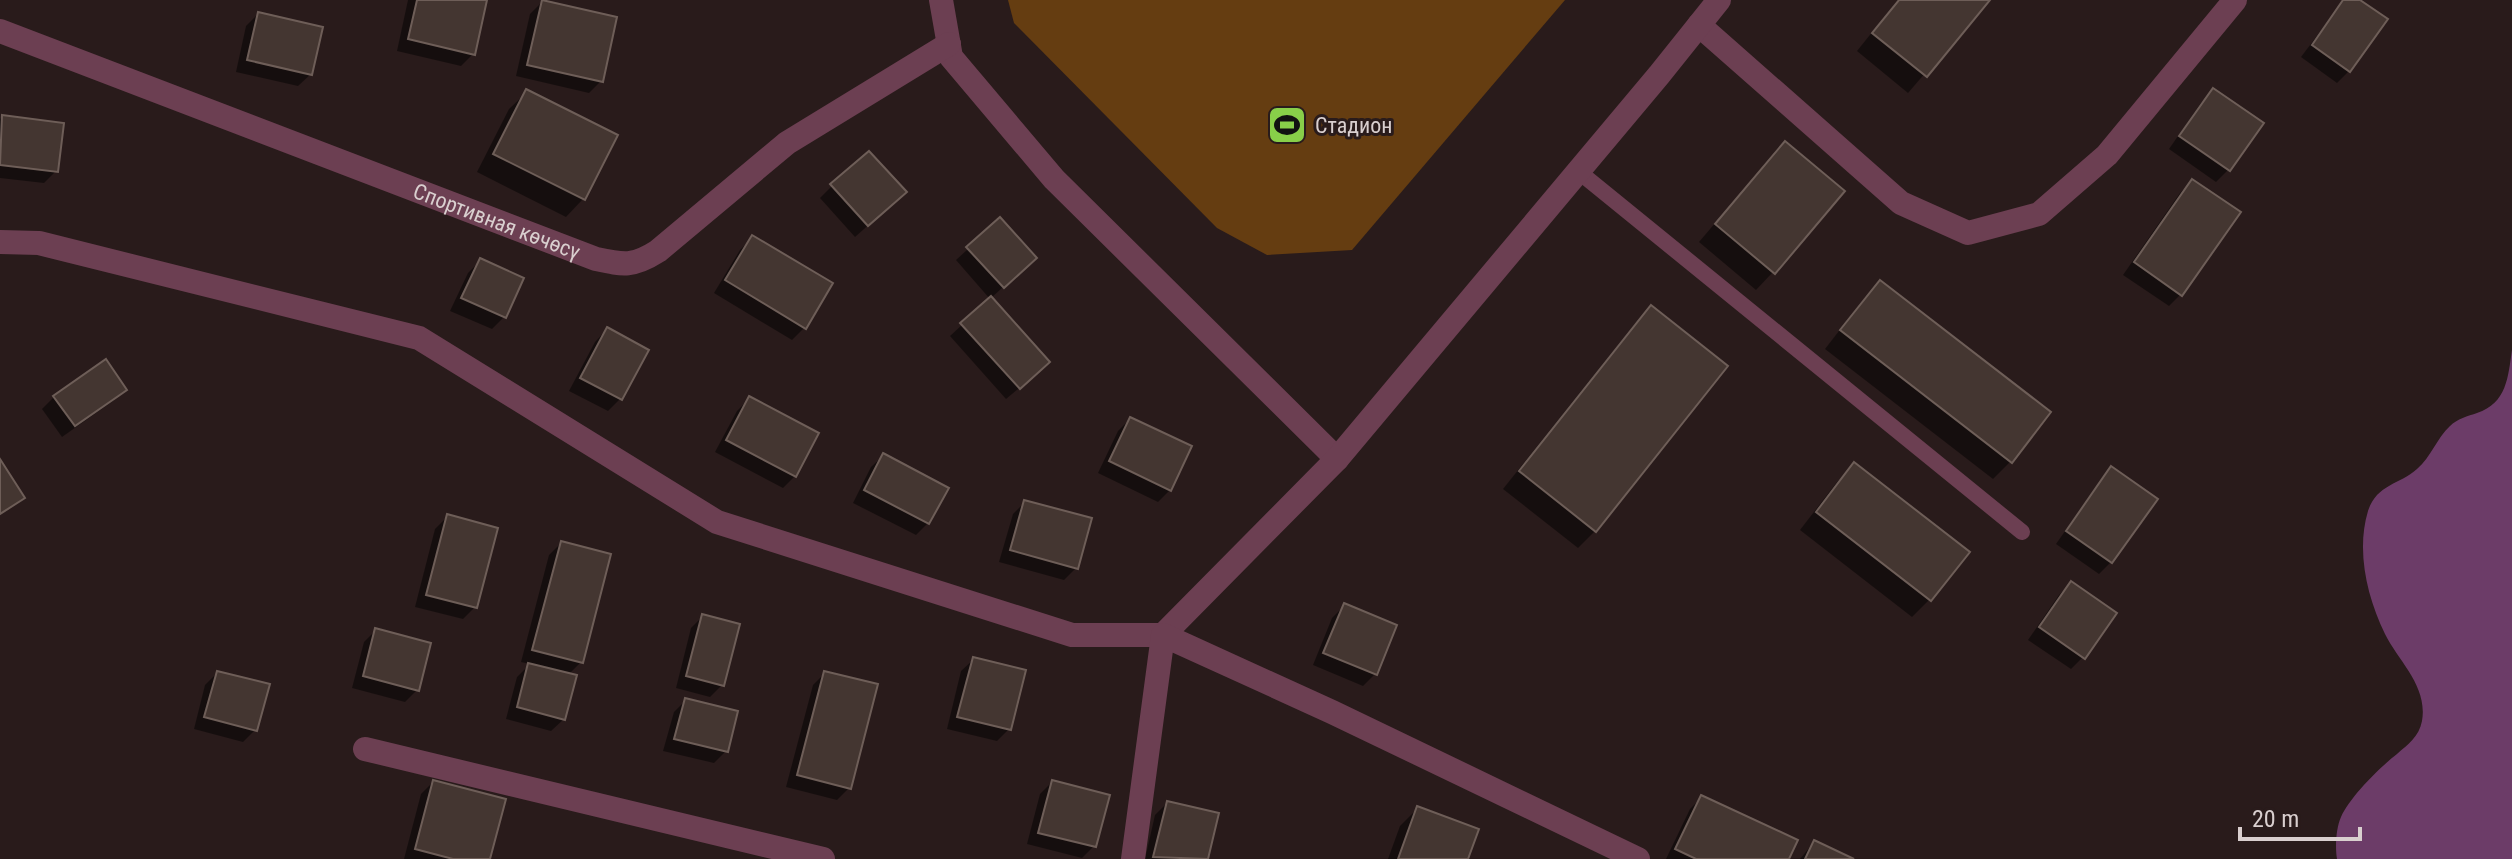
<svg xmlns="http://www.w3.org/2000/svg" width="2512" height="859" font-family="'Roboto Condensed',sans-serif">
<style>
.green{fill:#653d11}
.water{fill:#6c3c68}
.shadow{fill:#0007}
.building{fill:#443631;stroke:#6e5e58;stroke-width:2}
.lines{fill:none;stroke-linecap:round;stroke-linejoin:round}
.service{stroke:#6c3f52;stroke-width:16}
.minor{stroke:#6c3f52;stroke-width:24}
.labels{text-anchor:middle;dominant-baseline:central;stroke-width:6;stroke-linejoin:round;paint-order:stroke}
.poi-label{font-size:22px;fill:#d9cfcf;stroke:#291b1b;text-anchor:start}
.street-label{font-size:22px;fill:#d9cfcf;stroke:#291b1b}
</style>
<rect width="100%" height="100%" fill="#291b1b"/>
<polygon class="green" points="1008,0 1565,0 1352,250 1267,255 1217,228 1014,23"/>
<path class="water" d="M2512,350V859H2337C2335,847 2336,828 2341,817C2350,797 2379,768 2397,754C2408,744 2419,737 2422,721C2428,686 2399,662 2385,634C2367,597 2356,551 2368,511C2377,484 2399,485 2417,469C2431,457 2437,438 2450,426C2457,419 2468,416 2477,413C2507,403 2508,377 2512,350Z"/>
<g class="shadow">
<polygon points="408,0 485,0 473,54 461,66 397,51"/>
<polygon points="1898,0 1988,0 1908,93 1857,51"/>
<polygon points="2344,0 2357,0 2349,71 2337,83 2301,57"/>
<polygon points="542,2 601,81 589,93 516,76 530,14"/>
<polygon points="258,14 311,74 298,86 236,72 246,26"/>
<polygon points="2213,91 2228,170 2216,182 2169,149 2201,103"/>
<polygon points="527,92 615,136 583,199 566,217 477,172 509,109"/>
<polygon points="2,117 56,171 44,183 0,178 0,119"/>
<polygon points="1768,161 1773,272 1756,290 1699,242"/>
<polygon points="2192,181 2181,294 2169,306 2123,275 2180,193"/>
<polygon points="832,186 892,204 855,237 820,198"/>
<polygon points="752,238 804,328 792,340 714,293 740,250"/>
<polygon points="968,249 1022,270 991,298 1036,374 1006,399 950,336 990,299 956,260"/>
<polygon points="480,261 521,279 504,317 492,329 450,311 468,273"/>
<polygon points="1880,282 2048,413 2010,462 1993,479 1825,349 1863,300"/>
<polygon points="1651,308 1595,531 1578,548 1503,489 1634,325"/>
<polygon points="607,329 620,399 608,411 569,391 595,342"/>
<polygon points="125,389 113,401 62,437 42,409 54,397"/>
<polygon points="749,399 795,476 783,488 715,452 737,411"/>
<polygon points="1130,419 1170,490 1158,502 1098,473 1118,431"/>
<polygon points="884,455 928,523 916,535 853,503 871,467"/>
<polygon points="1855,465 1930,599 1912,617 1800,530 1837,482"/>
<polygon points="2112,469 2111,562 2099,574 2056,544 2100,481"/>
<polygon points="1025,502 1076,568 1064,580 999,562 1013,514"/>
<polygon points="448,516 475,607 463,619 415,607 435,529"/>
<polygon points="561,543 581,662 568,675 564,719 551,731 506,719 517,677 530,664 521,662 549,555"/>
<polygon points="2071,583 2083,657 2071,669 2028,640 2059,595"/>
<polygon points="1344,606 1375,674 1363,686 1313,665 1332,618"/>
<polygon points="703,616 722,685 710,697 676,688 691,628"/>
<polygon points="376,630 417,690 405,702 352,688 364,642"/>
<polygon points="974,659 1009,729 997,741 947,729 961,671"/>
<polygon points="217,673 255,730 243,742 194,729 205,685"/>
<polygon points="825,673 849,788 837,800 786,787 813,685"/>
<polygon points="686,700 726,751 714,763 663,751 674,712"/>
<polygon points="433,782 488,859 404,859 421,794"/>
<polygon points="1052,782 1094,846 1082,858 1027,844 1040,794"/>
<polygon points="1702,797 1786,859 1666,859 1690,809"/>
<polygon points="1167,803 1217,814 1206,859 1145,859 1155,815"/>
<polygon points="1418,808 1466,859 1388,859 1400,826"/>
<polygon points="1814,842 1849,859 1800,859"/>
</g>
<g class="building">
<polygon points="417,0 487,0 475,55 408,39"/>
<polygon points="542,0 617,17 603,82 527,65"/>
<polygon points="1899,0 1990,0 1927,77 1872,33"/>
<polygon points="2343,0 2360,0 2388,19 2350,72 2312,45"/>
<polygon points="258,12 323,27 312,75 247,60"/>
<polygon points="2213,88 2264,123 2230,171 2179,136"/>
<polygon points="526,89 618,135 585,200 493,154"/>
<polygon points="2,115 64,123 58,172 0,165"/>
<polygon points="1785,141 1845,191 1775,274 1715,224"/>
<polygon points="869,151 907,192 868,226 830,184"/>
<polygon points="2192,179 2241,212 2182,296 2134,262"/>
<polygon points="1000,217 1037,258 1004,288 966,247"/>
<polygon points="752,235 833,283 806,329 725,280"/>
<polygon points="480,258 524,278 506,318 461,298"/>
<polygon points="1880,280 2051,412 2012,463 1840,330"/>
<polygon points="991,296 1050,362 1020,389 960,323"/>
<polygon points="1651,305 1728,366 1596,532 1519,471"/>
<polygon points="607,327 649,350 622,400 580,378"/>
<polygon points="106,359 127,390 75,426 53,396"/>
<polygon points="749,396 819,433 796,477 726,440"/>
<polygon points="1130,417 1192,446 1171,491 1109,461"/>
<polygon points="883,453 949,488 929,524 864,490"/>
<polygon points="0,459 25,498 0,514"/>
<polygon points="1854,462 1970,552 1931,601 1816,512"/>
<polygon points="2111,466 2158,499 2112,563 2066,531"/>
<polygon points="1024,500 1092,518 1078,569 1010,550"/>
<polygon points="447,514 498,528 477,608 426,595"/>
<polygon points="561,541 611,554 583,663 532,650"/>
<polygon points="2071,581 2117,613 2085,659 2039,627"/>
<polygon points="1344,603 1397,625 1377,675 1323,653"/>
<polygon points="702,614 740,624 724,686 686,676"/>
<polygon points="375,628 431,643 419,691 363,676"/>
<polygon points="973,657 1026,670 1011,730 957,717"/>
<polygon points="528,663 577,675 565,720 517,707"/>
<polygon points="217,671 270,684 257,731 204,717"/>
<polygon points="824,671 878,684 851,789 797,775"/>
<polygon points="685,698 738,711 728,752 674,739"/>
<polygon points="433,780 506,799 490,859 453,859 415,849"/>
<polygon points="1052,780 1110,795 1096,847 1038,833"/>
<polygon points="1701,795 1798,840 1789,859 1696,859 1675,849"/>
<polygon points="1167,801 1219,813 1208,859 1153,857"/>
<polygon points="1417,806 1479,829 1468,859 1398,859"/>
<polygon points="1814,840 1854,859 1805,859"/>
</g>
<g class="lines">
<polyline class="service" points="1578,171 2022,532"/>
<g class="minor">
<polyline points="941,0 951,57 1054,179 1337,459"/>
<polyline points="1699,25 1901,203 1968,233 2039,214 2107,155 2235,0"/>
<path id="s1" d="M0,31L596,259C624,265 633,267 658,251L787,143L949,44"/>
<polyline points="0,242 39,243 419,338 717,522 1072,635 1163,635 1337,459 1659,75 1719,0"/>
<polyline points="365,749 823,859"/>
<polyline points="1133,859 1163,635 1332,712 1638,859"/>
</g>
</g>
<defs>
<symbol id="stadium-square" viewBox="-11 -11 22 22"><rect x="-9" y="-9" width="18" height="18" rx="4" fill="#88cf49" stroke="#291b1b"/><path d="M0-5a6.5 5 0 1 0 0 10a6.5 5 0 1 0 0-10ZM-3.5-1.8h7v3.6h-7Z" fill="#111"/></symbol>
</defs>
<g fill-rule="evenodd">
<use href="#stadium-square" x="1265" y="103" width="44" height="44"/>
</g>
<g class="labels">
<g class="poi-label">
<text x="1315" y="125">Стадион</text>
</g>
<g class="street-label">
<text stroke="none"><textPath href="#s1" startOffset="532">Спортивная көчөсү</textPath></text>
</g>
</g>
<path d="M2240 827v12h120v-12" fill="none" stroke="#d9cfcf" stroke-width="4"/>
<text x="2252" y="827" font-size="24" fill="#d9cfcf" stroke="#291b1b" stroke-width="6" paint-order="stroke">20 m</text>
</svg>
